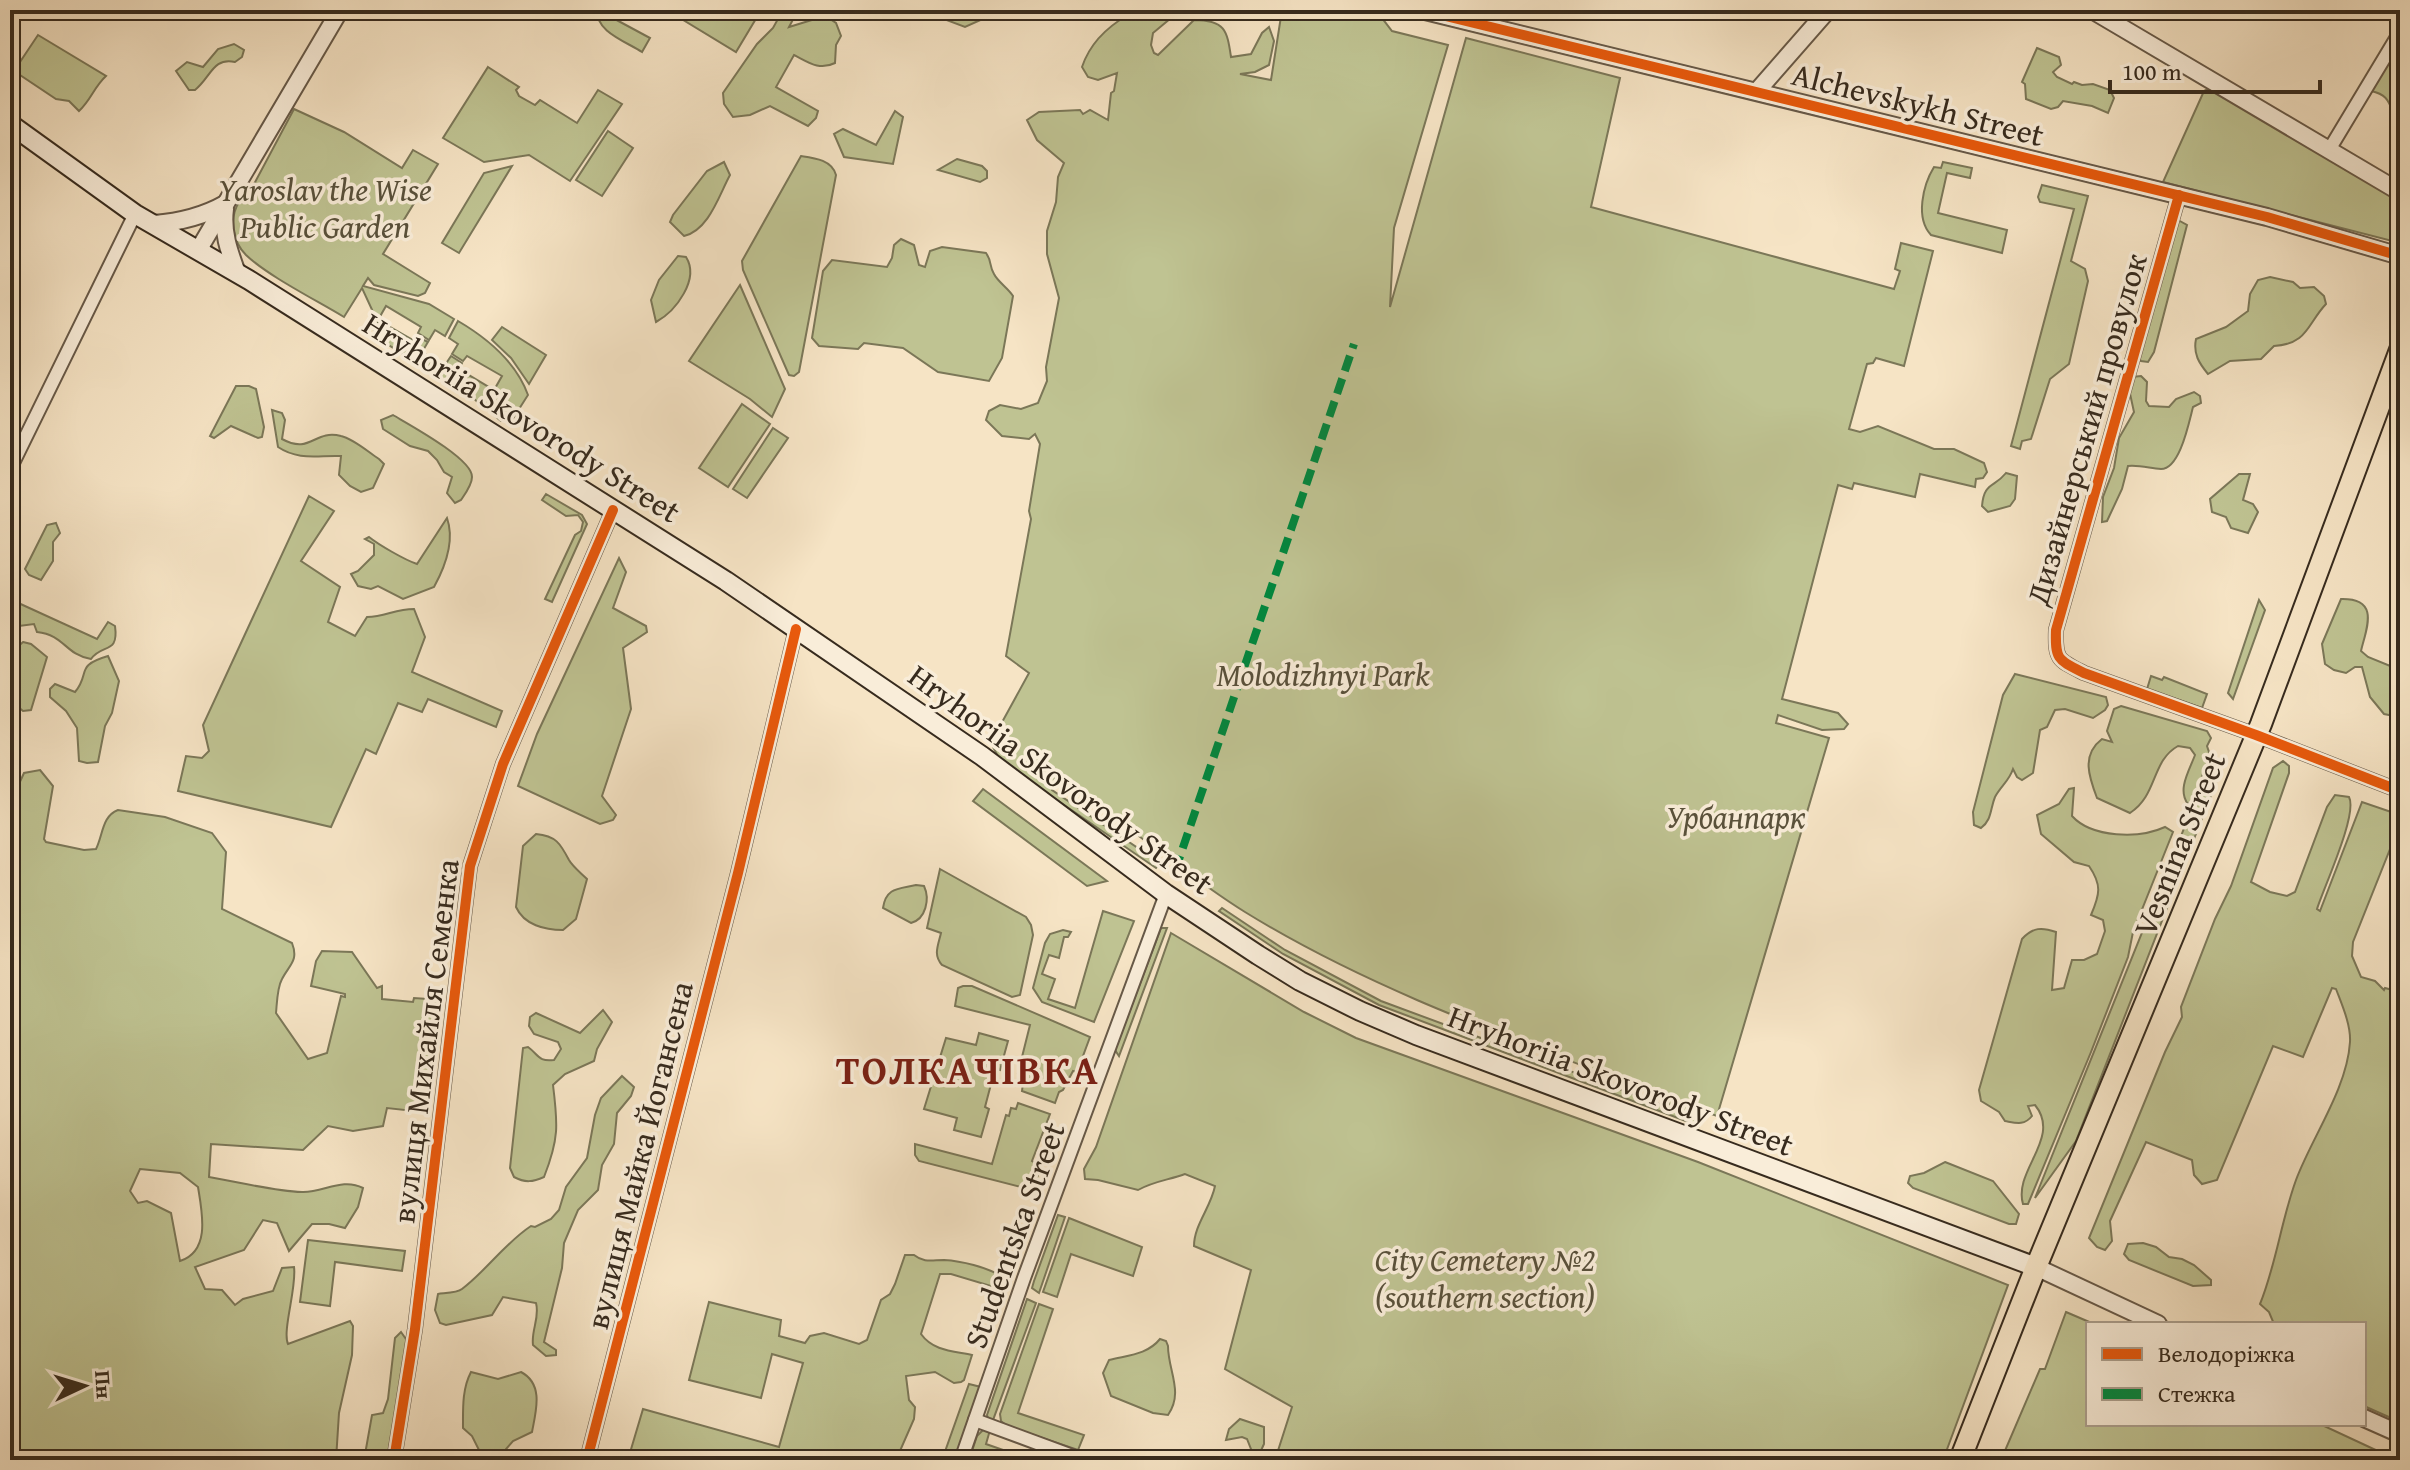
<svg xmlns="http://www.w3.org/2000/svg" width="2410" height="1470" font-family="'Gentium Book Plus',serif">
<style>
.green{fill:#bfc392;stroke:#7b7758;stroke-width:2;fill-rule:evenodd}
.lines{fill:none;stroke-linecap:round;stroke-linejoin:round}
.minor-casing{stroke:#675948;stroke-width:16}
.tertiary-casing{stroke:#675948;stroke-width:20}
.secondary-casing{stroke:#372b1e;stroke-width:22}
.primary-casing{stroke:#372b1e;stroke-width:24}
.minor{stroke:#f9edd9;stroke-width:12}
.tertiary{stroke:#f9edd9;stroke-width:16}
.secondary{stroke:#f9edd9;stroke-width:18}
.primary{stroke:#f6e4c5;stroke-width:20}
.quiet{stroke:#00873e;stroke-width:8;stroke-dasharray:16 8;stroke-linecap:butt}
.cycleway-casing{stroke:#f9edd9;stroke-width:15}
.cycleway{stroke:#e8590c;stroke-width:10}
.labels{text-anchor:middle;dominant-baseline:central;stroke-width:7;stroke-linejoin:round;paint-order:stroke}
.street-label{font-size:32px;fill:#372b1e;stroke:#f9edd9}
.park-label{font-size:32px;font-style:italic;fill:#59513b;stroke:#f9edd9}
.district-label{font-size:40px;font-weight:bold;letter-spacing:2px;fill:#7a1f14;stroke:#f9edd9}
</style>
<rect width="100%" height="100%" fill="#f6e4c5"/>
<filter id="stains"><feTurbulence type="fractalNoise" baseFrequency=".0025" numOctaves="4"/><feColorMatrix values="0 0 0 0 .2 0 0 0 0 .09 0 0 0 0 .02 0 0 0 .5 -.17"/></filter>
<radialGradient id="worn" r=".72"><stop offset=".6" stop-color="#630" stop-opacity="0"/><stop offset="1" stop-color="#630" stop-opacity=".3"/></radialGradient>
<g class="green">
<path d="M598,10L650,38L642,52C627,42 594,31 598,10Z"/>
<polygon points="675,10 747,10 757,17 736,52 680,18"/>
<path d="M783,10H798L789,27L815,19H830L836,23L841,36L836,45L835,63C819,71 808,62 794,55L776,87L818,111L816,118L808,126L770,106L750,115L733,117L724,104L723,93L757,44L773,28Z"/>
<polygon points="929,10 988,10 985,18 965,27 933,15"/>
<path d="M1129,10H1171V18L1153,33L1151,45L1154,53L1158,55L1194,20C1225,20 1227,30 1231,57L1251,54L1262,33L1269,27L1274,41L1269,65L1255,72L1240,74L1271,80L1282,10H1367L1378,13L1392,31L1448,45L1394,228L1390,307L1466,38L1620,78L1591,207L1894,289L1900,271L1895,269L1901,243L1933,251L1904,366L1876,358L1873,363L1867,364L1849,429L1860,432L1878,426L1934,449H1954L1984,463L1987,472L1983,478L1976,479L1975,487L1920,474L1915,497L1854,483L1852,489L1838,485L1782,699L1838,713L1848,724L1844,729L1822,730L1778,715L1776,723L1829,738L1717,1116L1689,1106L1687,1115L1699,1120V1126L1379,1005L1283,954L1219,911L1222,908L1285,950L1381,1001L1670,1108L1668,1098C1525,1043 1376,993 1245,912C1179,871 1121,817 1055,779L1052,790L1160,863L1156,868L1019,774L999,758L993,747L1002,741L995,735L1029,673L1006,656L1031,519L1029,511L1040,444L1035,434L1029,439L1002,436L986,420L989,411L1000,405L1021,409L1038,403L1047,381L1046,367L1059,298L1047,254V231L1056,202L1058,177L1064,163L1037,140L1027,120L1039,112L1080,110L1083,114L1090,110L1108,120L1111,93L1114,91L1117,73L1098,80L1088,77L1082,67C1090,43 1107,27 1128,15Z"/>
<path d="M38,35L106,76C94,87 91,100 79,111L69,101L56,99L14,71Z"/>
<path d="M234,44L244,50L242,57L235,62C213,57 211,77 195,90H189L176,71L187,62L203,67L218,49Z"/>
<polygon points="2037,48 2059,57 2061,65 2053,72 2057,77 2072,84 2074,82 2082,85 2093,84 2110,90 2114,98 2108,113 2092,106 2063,101 2058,107 2051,109 2026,99 2025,84 2022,82"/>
<path d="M2400,48V114L2393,112C2388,99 2385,94 2371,91L2383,68Z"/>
<polygon points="488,67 519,87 516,90 519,96 535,105 540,100 577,123 598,90 622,104 570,181 529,155 484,162 443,138"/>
<polygon points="2210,88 2400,201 2400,243 2163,182 2204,91"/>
<path d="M294,109L344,132L402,168L413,150L438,164L383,254L430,283L425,293L418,296L374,285L368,278L363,286L429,304L454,319L445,336L435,330L429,340L418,333L421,327L386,306L378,320L413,340L416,336L428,342L422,352L445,365L451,356L462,363L459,369L494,390L502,376L467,356L463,361L452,354L458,344L449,338L458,321C487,338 516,362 528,395L512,420L501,421L474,399L376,337L374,331L380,327L362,288L344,317C316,300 268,276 246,255C232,241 229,218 239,202L244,203Z"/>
<polygon points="895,111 903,117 893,164 844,157 834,134 843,129 876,145"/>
<polygon points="608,131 633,148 602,196 576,180"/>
<path d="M801,156C815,158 832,160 836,175L799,372L794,376L789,375L743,270L742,261Z"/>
<polygon points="957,159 982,166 987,171 987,178 980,182 938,170"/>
<path d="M724,162L730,175C719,195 709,230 684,236L670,222L673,215L707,171Z"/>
<path d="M1943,162L1972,168L1970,178L1947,173L1938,213L2007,230L2002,253L1931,235C1915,218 1923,185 1934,167L1941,168Z"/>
<polygon points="512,166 459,253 442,243 484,173"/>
<polygon points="2042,185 2088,196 2071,261 2085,269 2088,281 2069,364 2050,379 2031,439 2022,441 2020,449 2011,446 2074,209 2040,202 2038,197"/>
<polygon points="2178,220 2187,225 2154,352 2148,362 2141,361 2137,355 2174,224"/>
<path d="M901,239L914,245L919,265L925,267L930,251L942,247L986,253C992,261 989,266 994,274C998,282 1008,288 1013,296L1002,358L989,381L938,372L903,348L864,343L858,349L819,346L812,338L823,271L832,260L887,267L892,258L894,245Z"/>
<path d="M678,256L686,257C700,279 676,311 656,322L651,300L659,280Z"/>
<path d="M2270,277L2293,282L2300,288L2314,287L2324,296L2326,304C2307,324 2308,344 2274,346L2261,359L2230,361L2208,374C2199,363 2193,354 2196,339L2226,327L2248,311L2250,294L2258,280Z"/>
<polygon points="740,285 785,389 772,417 750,399 689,361"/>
<polygon points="502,327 546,355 529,384 511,358 492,340"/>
<path d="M2141,376L2147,382L2146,401L2149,406L2169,407L2176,399L2194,392L2200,396L2201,403L2193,407C2189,422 2180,469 2161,469C2149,468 2140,465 2128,466L2122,489L2107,521L2102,522L2103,497L2114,468L2119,438L2134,412L2129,389L2132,377Z"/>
<polygon points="236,386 249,386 256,389 264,427 262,437 258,438 231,426 214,438 210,436"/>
<polygon points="742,404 770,424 728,487 699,468"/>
<path d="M272,410L282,413L285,420L282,439C311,455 314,429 341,436C354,439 368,452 379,459L384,464L373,488L361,492L350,486L339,475L341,456C318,455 299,461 278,447Z"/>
<path d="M393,415C408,424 473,459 472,477C472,485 465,494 461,500L455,503L447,493L452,477L444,472L437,460L428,451L410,446L383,429L381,420Z"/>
<polygon points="773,428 788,438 747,498 733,489"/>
<path d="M2006,473L2017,476L2015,499L2010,506L1988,512L1982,506C1984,482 1994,488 2006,473Z"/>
<polygon points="2239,474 2250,474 2243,500 2253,504 2258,512 2248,533 2231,528 2226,517 2212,512 2210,499"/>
<polygon points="546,494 582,515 587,524 552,602 545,599 575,535 581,531 583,522 578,515 566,516 542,500"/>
<path d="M309,496L334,511L301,561L340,587L328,622L355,636L367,617C385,617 395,609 414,609L425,637L412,672L502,711L496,727L428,699L422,712L398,703L376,754L366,749L331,827L178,791L186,756L202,758L209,751L203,725Z"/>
<path d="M447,518C455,541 445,567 434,587L403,599L378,586L371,589L358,586L351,574L358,571L374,555V544L365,539L369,537C379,545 405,560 417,564Z"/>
<polygon points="56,523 60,533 53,542 53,561 41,580 29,575 25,569 47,525"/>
<polygon points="619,558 626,572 613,608 646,626 647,632 623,648 631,709 602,796 616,815 613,820 600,824 518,786 537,734"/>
<path d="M2341,599C2381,598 2366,629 2361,651L2368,657L2400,670V714L2394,716L2384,714L2370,697L2362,667H2355L2346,673L2334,670L2325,664L2322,644Z"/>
<polygon points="2259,600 2265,610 2233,699 2228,693"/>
<path d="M14,601L97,639L108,622L115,626C119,655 102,643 91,659C64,654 65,635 37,632L34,624L19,626L11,622L10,604Z"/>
<path d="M23,642L31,644L47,657L31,710L23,711L10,700C10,679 5,656 23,642Z"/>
<path d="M108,656L119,681L112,713L105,726L98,762L87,763L79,761L77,728L66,711L50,697V689L55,684L75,692C91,673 74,666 108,656Z"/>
<path d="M2015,674L2106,697L2108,705L2105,710L2093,718L2065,709L2055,710L2047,727L2040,730L2033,773L2022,780L2017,777L2013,769C2009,781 2001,786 1995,797C1990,809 1992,820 1981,828L1974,825L1973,812L2003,695Z"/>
<polygon points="2151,676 2162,680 2164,677 2207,694 2202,708 2147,689"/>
<path d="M2121,706L2207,731L2211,738L2207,746L2210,755L2193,801L2188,804C2177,790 2189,771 2195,755L2190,748L2178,746C2151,761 2158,795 2130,813L2097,798C2089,777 2081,755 2102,739L2112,742L2107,731L2114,709Z"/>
<path d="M2283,761L2289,766V773L2251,882L2270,892L2287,896L2295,892L2327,807L2335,795L2349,797C2358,814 2324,887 2317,909L2320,911L2362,802L2400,815V824L2353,942L2352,956L2361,977L2375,981L2384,990L2385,988L2400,992V1422L2364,1406V1324H2274L2269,1312L2260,1304C2276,1265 2281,1221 2296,1180C2312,1137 2347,1089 2350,1042C2351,1025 2342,1005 2336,989L2332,988L2303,1057L2273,1046L2217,1180L2202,1184L2194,1175L2192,1160L2146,1142L2110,1221L2112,1241L2105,1250L2097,1247L2089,1238L2165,1052L2182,1017L2181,1007L2215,919L2231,886L2273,768Z"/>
<path d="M40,770L53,786L44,839L46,842L84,850L96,849C103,835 102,816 118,810L165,817L212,833L226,852L222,909L292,943C299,961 289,965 282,979C277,988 277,1003 276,1013L308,1059L327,1053L341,996L345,997V994L311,986L316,961L322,951L352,952L377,988L382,986V999L413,1002L414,998L442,1000L423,1112L387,1108L383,1126L353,1131L328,1126L303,1150L211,1144L209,1177C239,1182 272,1191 302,1192C323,1193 342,1177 363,1188L358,1207L345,1228L329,1224H312L289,1251L277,1223L263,1220L244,1250L195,1267L205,1289L222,1290L235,1305L243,1299L273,1291L282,1268L294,1267C297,1287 282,1331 288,1344L350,1321L353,1326L352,1355L339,1413L336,1460H10V827L18,786L24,773ZM140,1169L180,1173L198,1187C202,1212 211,1251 180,1261L171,1213L147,1201L138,1203L130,1191Z"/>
<polygon points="2206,774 2217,780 2076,1141 2035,1198"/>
<path d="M2074,788L2072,816C2092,838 2139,839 2165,827L2173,832L2133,932L2128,957L2091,1052L2028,1204H2023C2013,1170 2062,1138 2035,1105L2028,1106L2032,1116C2024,1126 2016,1123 2005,1121L1999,1112L1981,1101L1979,1090L2022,939C2033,927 2042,927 2056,932L2052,990L2064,988L2072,960H2084L2097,954L2105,931L2103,920L2091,915C2100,894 2102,885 2089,866L2074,862L2041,834L2037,815L2059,804L2069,789Z"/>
<polygon points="983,789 1107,881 1087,886 973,801"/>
<path d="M536,834C556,836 560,843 569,860C573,867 581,873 587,879L576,919L563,930C545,930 524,925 516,907L523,846Z"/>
<path d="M940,869L1026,917L1031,925L1033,935L1020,995L1012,997L942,965C933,955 938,946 941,933L927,928Z"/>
<path d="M916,885L924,886C930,899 926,919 911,923L883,908C886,887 899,889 916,885Z"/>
<polygon points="1103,911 1134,921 1094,1022 1042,1002 1033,988 1045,943 1050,934 1063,930 1071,932 1068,937 1064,937 1059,958 1049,955 1042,974 1055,979 1048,999 1075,1008"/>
<polygon points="1161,928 1167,928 1119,1056 1115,1050"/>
<path d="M1171,933L1304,1012L1356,1038L1698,1162L2008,1285L1943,1460H1275L1292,1407L1225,1369L1251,1270L1194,1246C1194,1225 1211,1207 1215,1186L1185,1174C1169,1180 1154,1181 1138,1190L1098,1180L1085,1179L1084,1169L1096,1147Z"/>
<polygon points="963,986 972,986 1090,1037 1077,1072 1073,1071 1063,1090 1059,1092 1055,1103 1022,1091 1023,1083 1019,1081 1020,1074 1018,1073 1030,1025 955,1006 958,988"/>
<path d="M603,1010L612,1022L597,1049L594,1061L565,1074L553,1085C558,1125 559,1139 544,1177C533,1182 525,1183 514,1177L510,1168L523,1048L528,1047C539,1055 538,1062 554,1060L561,1049L558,1042L534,1034L529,1026L530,1017L536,1013L580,1033Z"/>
<polygon points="979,1033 1008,1041 1000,1070 995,1069 985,1107 989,1109 981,1137 954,1130 957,1118 924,1109 946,1038 976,1045"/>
<path d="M622,1076L634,1087L631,1096L617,1113L614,1144L602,1165L598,1190L578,1210L564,1243L562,1268L544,1342L556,1350V1355L546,1356L533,1345C531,1330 540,1318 536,1303L503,1297L492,1315L446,1325L440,1323L435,1310L438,1294C444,1293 457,1293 462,1289C487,1270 505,1243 531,1226L535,1227L551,1219L559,1210L566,1187L587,1158L595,1115L601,1098Z"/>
<polygon points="1018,1103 1050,1114 1032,1161 1041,1166 1033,1190 919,1161 915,1155 915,1144 992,1164 1006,1115 1009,1116 1011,1108 1016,1109"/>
<polygon points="1945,1162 1993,1181 2019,1214 2016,1224 2009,1224 1913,1188 1908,1183 1910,1176 1924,1173"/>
<polygon points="1058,1215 1065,1217 1039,1293 1032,1288 1034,1281"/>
<polygon points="1069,1218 1142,1247 1133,1276 1071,1254 1057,1297 1043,1292"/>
<polygon points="308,1240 405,1251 402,1271 335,1262 330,1306 300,1302"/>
<polygon points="2143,1243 2156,1247 2169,1257 2182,1259 2194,1265 2211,1280 2211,1285 2193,1286 2129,1260 2124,1254 2128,1244"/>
<path d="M905,1255H914C924,1263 932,1260 944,1260C962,1261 986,1267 1001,1276V1281L994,1287L951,1274H940L921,1334C933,1351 953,1351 972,1355L964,1380L961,1382L954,1383L935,1372L906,1376L909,1400L915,1407L914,1419L896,1460H644L629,1456L643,1409L779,1447L803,1363L772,1354L761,1398L689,1380L709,1302L781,1320L779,1336L805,1343L810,1336L824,1333L859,1344L867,1340L881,1300L890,1294L895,1284Z"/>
<polygon points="1027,1299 1036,1303 993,1420 988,1419 987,1415"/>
<polygon points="1039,1304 1053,1309 1018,1413 1084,1435 1078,1450 1007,1426 1001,1421 1000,1414"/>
<polygon points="2066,1312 2094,1324 2088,1324 2088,1424 2320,1424 2395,1459 2001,1460 2040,1369 2045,1369"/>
<polygon points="401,1332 408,1342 387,1460 364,1460 372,1415 383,1413 388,1399 395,1338"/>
<path d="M1160,1339L1166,1341L1168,1346C1168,1371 1184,1392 1168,1415L1153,1413L1111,1396L1103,1373L1109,1360C1128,1355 1147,1355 1160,1339Z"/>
<path d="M471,1372L498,1379L521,1372C544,1384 536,1411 532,1432L513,1441L506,1449L507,1460H484L472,1436L463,1428C463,1409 462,1389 471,1372Z"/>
<polygon points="969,1384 981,1387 955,1460 942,1460"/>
<polygon points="1240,1419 1264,1427 1264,1444 1259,1455 1253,1454 1247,1439 1242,1437 1226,1440 1229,1429"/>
<polygon points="985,1428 990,1430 986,1444 1012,1453 1009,1460 969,1460 977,1436"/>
</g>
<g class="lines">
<defs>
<g id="minor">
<polyline points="2329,150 2400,32"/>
<path d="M2179,195L2056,630C2055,660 2058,660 2084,673L2256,735L2400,791"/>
<polyline points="10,469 135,214"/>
<polyline points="975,1420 1083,1460"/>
<polyline points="394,1460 415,1329 470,866 503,764 613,510"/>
<polyline points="587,1460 738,873 796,629"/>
<polyline points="961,1460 1024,1278 1166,894"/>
</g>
<g id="tertiary">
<polyline points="1421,10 2267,217 2400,256"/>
<polyline points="2092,10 2400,192"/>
<polyline points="1758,90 1828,10"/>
<path d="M225,209C222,232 229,251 237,273"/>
<path d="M154,224C180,222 202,217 225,204"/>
<polyline points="199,249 340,10"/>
<polyline points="2036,1267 2158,1324"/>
<polyline points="2364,1418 2400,1434"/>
</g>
<polyline id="secondary" points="10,124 135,214 249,280 726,581 982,756 1166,894 1258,955 1300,981 1360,1011 1416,1035 2036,1267"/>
<polyline id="primary" points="1960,1460 2036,1267 2261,724 2400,350"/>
</defs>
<use href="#minor" class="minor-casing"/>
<use href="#tertiary" class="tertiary-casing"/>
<use href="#secondary" class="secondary-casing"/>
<use href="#primary" class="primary-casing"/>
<use href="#minor" class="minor"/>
<use href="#tertiary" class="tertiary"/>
<use href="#secondary" class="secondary"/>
<use href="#primary" class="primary"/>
<polyline class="quiet" points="1175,871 1354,344"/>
<defs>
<g id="cycleway">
<polyline points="1421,10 2267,217 2400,256"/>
<path d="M2179,195L2056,630C2055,660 2058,660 2084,673L2256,735L2400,791"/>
<polyline points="394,1460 415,1329 470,866 503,764 613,510"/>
<polyline points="587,1460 738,873 796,629"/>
</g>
</defs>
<use href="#cycleway" class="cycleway-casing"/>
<use href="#cycleway" class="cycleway"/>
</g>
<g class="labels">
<g class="street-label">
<text transform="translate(1918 104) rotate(14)">Alchevskykh Street</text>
<text transform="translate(522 417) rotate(32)">Hryhoriia Skovorody Street</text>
<text transform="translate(2086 429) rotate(-74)">Дизайнерський провулок</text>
<text transform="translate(1061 779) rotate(36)">Hryhoriia Skovorody Street</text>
<text transform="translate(2179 844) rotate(-68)">Vesnina Street</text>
<text transform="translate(425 1041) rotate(-83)">вулиця Михайля Семенка</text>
<text transform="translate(1621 1080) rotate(21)">Hryhoriia Skovorody Street</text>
<text transform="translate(639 1155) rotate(-76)">вулиця Майка Йогансена</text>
<text transform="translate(1014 1235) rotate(-70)">Studentska Street</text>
</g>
<g class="park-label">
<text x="325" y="189">Yaroslav the Wise<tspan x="325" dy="37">Public Garden</tspan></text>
<text x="1323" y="674">Molodizhnyi Park</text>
<text x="1736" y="816">Урбанпарк</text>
<text x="1485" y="1259">City Cemetery №2<tspan x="1485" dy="37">(southern section)</tspan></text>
</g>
<g class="district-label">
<text x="968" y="1069">ТОЛКАЧІВКА</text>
</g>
</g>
<rect width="2410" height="1470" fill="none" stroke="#f6e4c5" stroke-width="40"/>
<rect x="12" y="12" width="2386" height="1446" fill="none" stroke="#372b1e" stroke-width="4"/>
<rect x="20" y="20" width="2370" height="1430" fill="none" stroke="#372b1e" stroke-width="2"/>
<rect x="2086" y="1322" width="280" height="104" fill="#f9edd9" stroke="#ab9f8e" stroke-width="2"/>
<rect x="2102" y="1348" width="40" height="12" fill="#e8590c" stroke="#ab9f8e" stroke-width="2"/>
<text x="2158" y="1362" font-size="24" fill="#372b1e">Велодоріжка</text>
<rect x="2102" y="1388" width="40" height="12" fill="#00873e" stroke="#ab9f8e" stroke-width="2"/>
<text x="2158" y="1402" font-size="24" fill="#372b1e">Стежка</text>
<g transform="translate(84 1386) rotate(86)" stroke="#f9edd9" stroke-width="6" paint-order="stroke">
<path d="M0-6L14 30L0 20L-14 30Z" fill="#372b1e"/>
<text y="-12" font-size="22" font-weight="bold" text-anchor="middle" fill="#372b1e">Пн</text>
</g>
<path d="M2110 80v12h210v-12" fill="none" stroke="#372b1e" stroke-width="4"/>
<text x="2122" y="80" font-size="24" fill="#372b1e" stroke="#f9edd9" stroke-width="6" paint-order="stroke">100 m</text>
<rect width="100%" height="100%" filter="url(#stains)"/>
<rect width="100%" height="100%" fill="url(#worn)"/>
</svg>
